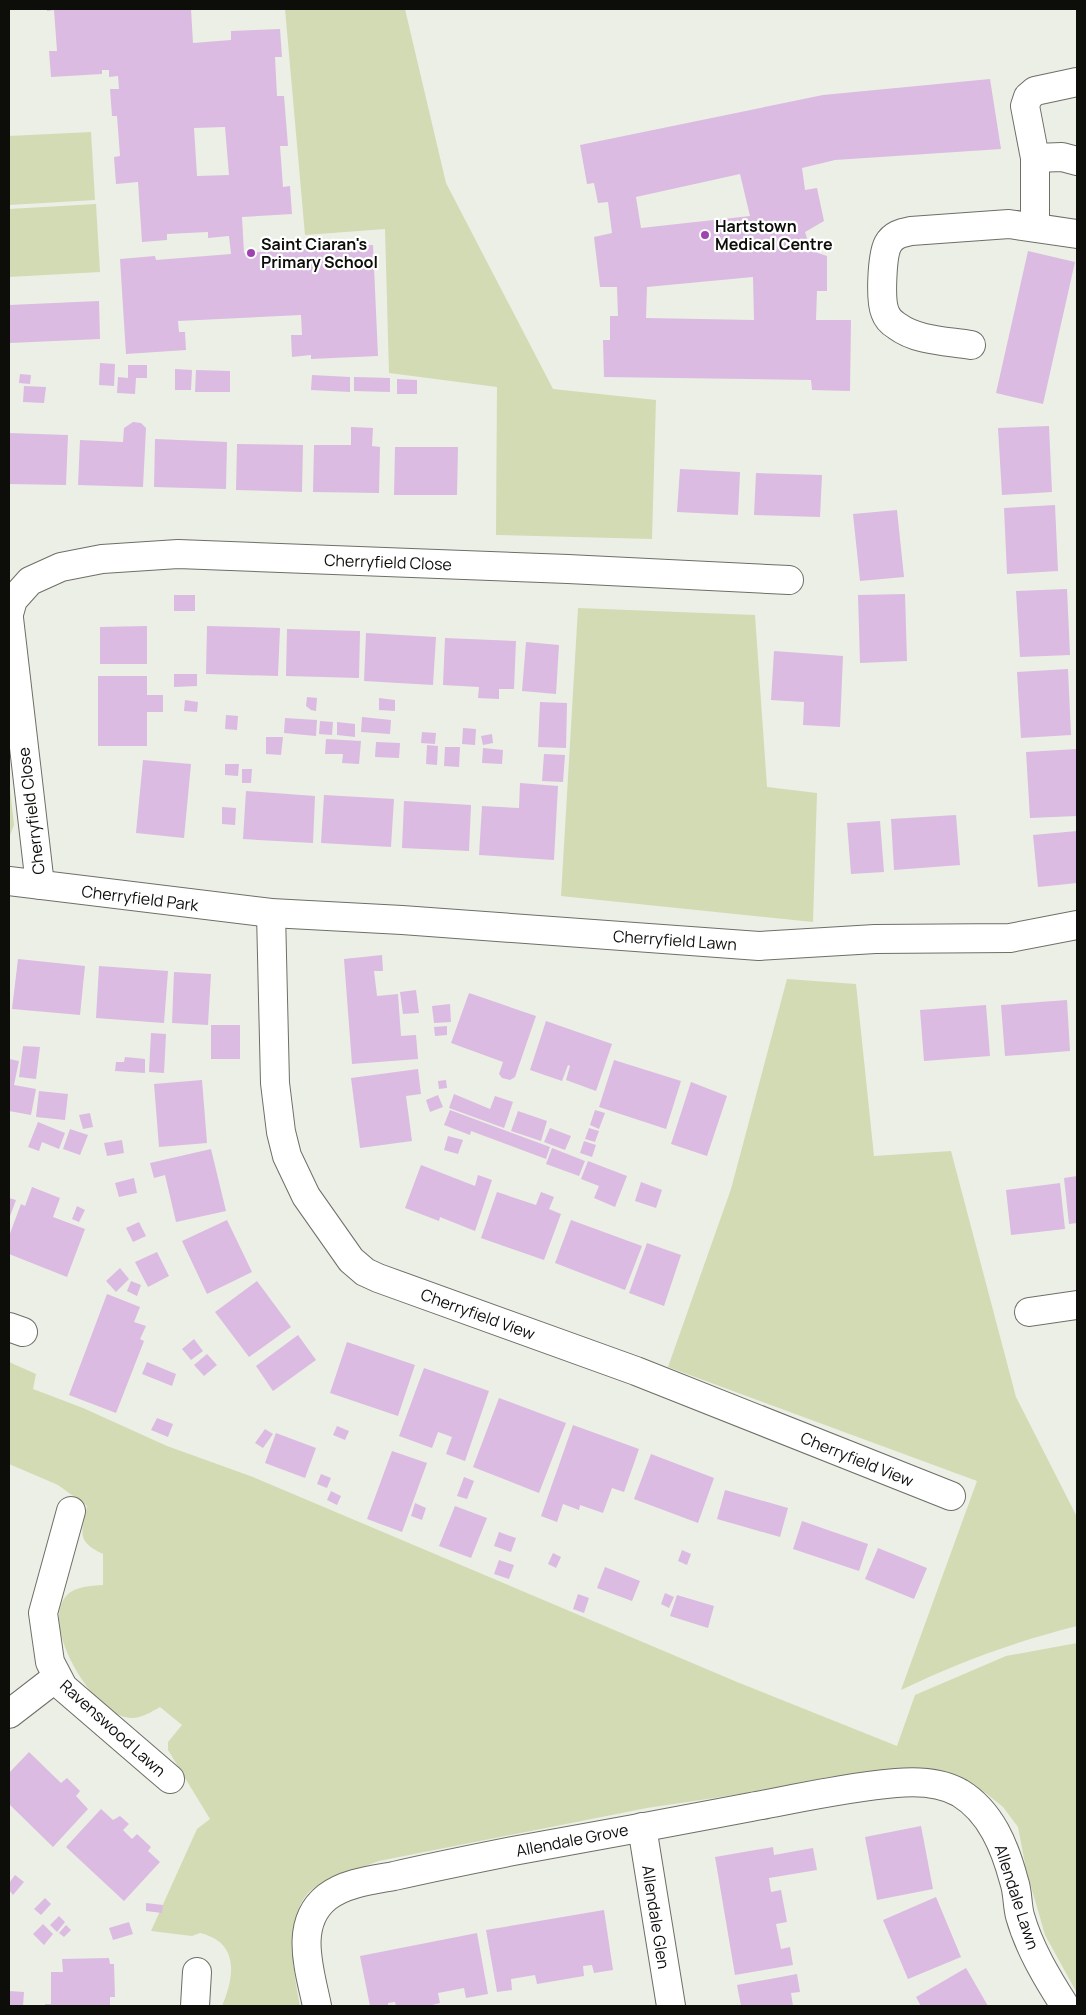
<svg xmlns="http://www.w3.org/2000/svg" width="1086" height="2015" font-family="Manrope,sans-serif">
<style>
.green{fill:#d3dbb4}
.building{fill:#dbbbe2;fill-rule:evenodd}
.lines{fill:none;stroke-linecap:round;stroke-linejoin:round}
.minor-casing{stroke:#6d6f67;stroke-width:30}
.minor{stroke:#fff;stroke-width:28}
.poi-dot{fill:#9d44af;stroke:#fff;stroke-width:2}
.labels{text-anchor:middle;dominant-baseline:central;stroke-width:4.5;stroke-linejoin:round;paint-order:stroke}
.poi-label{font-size:16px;font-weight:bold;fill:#0d0d0a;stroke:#fff;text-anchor:start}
.street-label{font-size:16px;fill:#0d0d0a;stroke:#fff}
</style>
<rect width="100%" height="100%" fill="#ecefe5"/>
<g class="green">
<polygon points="285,9 405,9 446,183 553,389 656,400 652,539 496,535 497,387 389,373 385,229 305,235"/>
<polygon points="91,132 95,200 9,205 9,136"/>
<polygon points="96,204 100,272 9,277 9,209"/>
<polygon points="578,608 755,615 767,787 817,793 813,922 561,896"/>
<polygon points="9,779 14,825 9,838"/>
<path d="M787,979L856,984L874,1156L951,1151L1016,1397L1077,1517V1626C1014,1642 959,1662 901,1690L977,1481L668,1367L731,1189Z"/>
<path d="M9,1362L36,1374L33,1389L83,1408L167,1446L253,1477L737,1682L897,1746L915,1695L1006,1656L1077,1643V1993L1045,1935L1026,1869L1018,1827L1003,1807L987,1794L964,1779L942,1771L919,1770L848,1778L647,1808L379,1861C361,1868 320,1880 308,1893C283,1922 294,1973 300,2006H222C235,1976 239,1942 200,1933L192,1936L151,1931L197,1829L210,1819L168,1750V1742L182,1725L160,1707C149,1713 138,1721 125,1717C91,1710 39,1624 67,1595C76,1586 91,1586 103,1585V1554C75,1541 82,1532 87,1506L58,1485L9,1464Z"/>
</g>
<g class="building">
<path d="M47,9H191L193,43L231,40V31L280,29L282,57H275L277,96H284L288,146H280L283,187L290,186L292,214L242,217L244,253L373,245L378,356L311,359V355L292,357L291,335H302L301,315L178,321L179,332H185L186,350L126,354L120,259L155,256L156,260L231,254L229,236L208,238V232L167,234V240L142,242L138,182L116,184L114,157L120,156L117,116H112L110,89H119L118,76L109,77V70H102V74L51,77L49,51H57L54,10L47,11ZM225,127L229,175L197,176L194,128Z"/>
<path d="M990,79L1001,149L835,160L802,168L805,190L817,188L824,221L805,232L807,238L806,249L827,256V291H817L816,320H851L850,391L812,390L811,380L604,377L603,340H610V316H618L617,287H600L594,237L612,233L608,202L598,203L594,183L587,184L580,145L823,95ZM740,174L750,216L641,228L636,197ZM753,277L754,320L646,318L647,287Z"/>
<polygon points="1028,251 1075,262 1043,404 996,393"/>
<polygon points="99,301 100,339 9,343 9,305"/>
<polygon points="100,363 115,364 114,386 99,385"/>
<polygon points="128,365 147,365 147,378 136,378 135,394 117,393 118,377 128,378"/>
<polygon points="175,369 192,370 191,390 175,390"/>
<polygon points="196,370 230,371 230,392 195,392"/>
<polygon points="20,374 31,375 30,384 19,383"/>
<polygon points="312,375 350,377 350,392 311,390"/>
<polygon points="354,377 390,378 390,392 354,391"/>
<polygon points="397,379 417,380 417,394 397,394"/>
<polygon points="24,386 46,387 44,403 23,402"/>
<polygon points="133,422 141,423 146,428 143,487 78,485 80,440 123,442 124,428"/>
<polygon points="1049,426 1052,492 1002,495 998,428"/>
<polygon points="351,427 373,428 372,446 380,447 379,493 313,492 314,445 351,445"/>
<polygon points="9,433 68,435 66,485 9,484"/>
<polygon points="155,439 227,442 226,489 154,487"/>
<polygon points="237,444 303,445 302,492 236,490"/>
<polygon points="395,447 458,447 457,495 394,495"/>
<polygon points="680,469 740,472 738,515 677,512"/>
<polygon points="756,473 822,475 820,517 754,515"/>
<polygon points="1055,505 1058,571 1007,574 1004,508"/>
<polygon points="897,510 904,577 860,581 853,514"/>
<polygon points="1067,589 1070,655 1020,657 1016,591"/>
<polygon points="905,594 907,661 860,663 858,595"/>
<rect x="174" y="595" width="21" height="16"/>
<polygon points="147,626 147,664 100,664 100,627"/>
<polygon points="207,626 280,628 278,676 206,674"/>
<polygon points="287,629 360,631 359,678 286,676"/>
<polygon points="366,633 436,637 433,685 364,681"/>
<polygon points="445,638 516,641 514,689 499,689 499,699 478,698 479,687 443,685"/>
<polygon points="526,642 559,645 556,694 522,691"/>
<polygon points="774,651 843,656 840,727 803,725 804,702 771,700"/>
<polygon points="1068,669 1071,735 1021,738 1017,672"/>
<polygon points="174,674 197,674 197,686 174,687"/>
<polygon points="98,676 147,676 147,695 163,695 163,712 147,712 147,746 98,746"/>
<polygon points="307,697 317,698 316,711 311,710 306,706"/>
<polygon points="379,698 395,700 395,711 379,710"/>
<polygon points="185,700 198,702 197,712 184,711"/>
<polygon points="540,702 567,703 566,748 538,747"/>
<polygon points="226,715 238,716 237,730 225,729"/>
<polygon points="362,717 391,720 390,734 361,732"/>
<polygon points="285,718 317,720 316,736 284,733"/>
<polygon points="320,721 333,722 332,735 319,734"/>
<polygon points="337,722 355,724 355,737 337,735"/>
<polygon points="463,728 476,729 475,745 462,744"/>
<polygon points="422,732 436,733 435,744 421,743"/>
<polygon points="492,734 493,743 483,745 481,736"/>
<polygon points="266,737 283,737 281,755 266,754"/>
<polygon points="326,739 361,741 359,764 342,763 343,754 325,754"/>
<polygon points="376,742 400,743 399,758 375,757"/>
<polygon points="427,745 438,746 437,765 426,764"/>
<polygon points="445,747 460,747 459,767 444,766"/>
<polygon points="483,748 503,750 502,764 482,763"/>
<polygon points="1077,749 1077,816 1030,818 1026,752"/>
<polygon points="544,754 565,755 563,782 542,781"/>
<polygon points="143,760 191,764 184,838 136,833"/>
<polygon points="225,764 239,764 238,776 225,775"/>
<polygon points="242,769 252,769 251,783 242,783"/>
<polygon points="520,783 558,786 554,860 479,855 482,806 519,808"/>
<polygon points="246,791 315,796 313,843 243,839"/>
<polygon points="324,795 394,799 391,847 321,843"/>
<polygon points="404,801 471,805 469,851 402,848"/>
<polygon points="222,807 236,808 235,825 222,824"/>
<polygon points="956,815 960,865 894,870 891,819"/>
<polygon points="880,821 884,872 851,874 847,823"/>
<polygon points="1077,831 1077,883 1038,887 1033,835"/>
<polygon points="382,955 383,971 374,971 377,996 398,994 401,1036 416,1035 418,1059 352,1064 344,959"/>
<polygon points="18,959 85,966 80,1015 12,1009"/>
<polygon points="99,966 168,971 164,1023 96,1018"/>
<polygon points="174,972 211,974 208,1025 172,1023"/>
<polygon points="416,990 419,1013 403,1014 400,992"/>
<polygon points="469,993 536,1016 515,1077 510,1080 502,1078 499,1074 503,1062 451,1043"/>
<polygon points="1067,1000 1070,1051 1005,1056 1001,1005"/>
<polygon points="450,1004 451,1022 434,1023 432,1006"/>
<polygon points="986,1005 990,1056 924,1061 920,1010"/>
<polygon points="546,1021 612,1044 596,1091 566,1080 570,1066 568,1065 562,1081 530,1070"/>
<rect x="211" y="1025" width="29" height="34"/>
<polygon points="447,1026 447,1035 435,1036 434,1027"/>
<polygon points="151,1033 166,1034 164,1073 149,1072"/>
<polygon points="23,1046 40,1047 36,1079 19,1077"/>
<polygon points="125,1057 145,1059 145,1073 115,1071 116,1062 124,1062"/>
<polygon points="9,1059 19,1061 14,1085 36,1089 31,1115 9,1111"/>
<polygon points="614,1060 681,1081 666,1129 599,1107"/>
<polygon points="418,1069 421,1094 406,1096 412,1141 360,1148 351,1078"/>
<polygon points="202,1080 207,1143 159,1147 154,1084"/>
<polygon points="446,1080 447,1088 439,1089 438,1081"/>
<polygon points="691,1082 727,1096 707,1156 671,1144"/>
<polygon points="39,1091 68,1094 65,1120 36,1117"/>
<polygon points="454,1094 490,1109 495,1096 513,1102 504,1128 449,1108"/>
<polygon points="438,1095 443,1107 430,1112 426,1100"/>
<polygon points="450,1110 550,1147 546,1159 471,1131 470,1135 444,1125"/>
<polygon points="595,1110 605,1113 599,1129 590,1125"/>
<polygon points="518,1111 547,1121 541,1141 511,1131"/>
<polygon points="90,1113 93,1127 83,1129 79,1115"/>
<polygon points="38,1122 65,1133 59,1149 42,1142 39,1151 28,1147"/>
<polygon points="550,1128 571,1136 565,1150 544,1142"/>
<polygon points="589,1128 599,1131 595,1142 585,1139"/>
<polygon points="70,1129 88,1135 80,1155 63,1149"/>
<polygon points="448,1136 463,1140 458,1154 444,1150"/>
<polygon points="122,1140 124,1153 107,1156 104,1143"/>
<polygon points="584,1141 596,1145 592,1157 580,1153"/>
<polygon points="552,1148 585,1161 579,1176 546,1164"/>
<polygon points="211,1149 226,1211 176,1222 165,1175 154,1178 150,1163"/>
<polygon points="588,1161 627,1176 615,1207 594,1198 599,1186 581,1179"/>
<polygon points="421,1165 475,1186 478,1175 492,1180 475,1231 440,1217 439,1221 405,1208"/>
<polygon points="1077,1176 1077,1223 1069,1224 1064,1178"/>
<polygon points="134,1178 137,1193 119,1197 115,1183"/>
<polygon points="641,1182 662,1190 656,1208 635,1201"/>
<polygon points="1060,1183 1065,1229 1011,1235 1006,1190"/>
<polygon points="32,1187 60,1198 53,1217 85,1229 67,1277 9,1254 9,1236 21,1204 25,1206"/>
<polygon points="497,1192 536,1205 541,1192 554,1197 549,1209 561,1214 544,1260 481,1238"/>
<polygon points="9,1198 16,1200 9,1219"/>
<polygon points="77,1206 85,1210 79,1222 72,1219"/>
<polygon points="227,1220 252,1272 207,1294 182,1241"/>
<polygon points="571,1220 642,1246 625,1290 555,1263"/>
<polygon points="139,1222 146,1236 133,1242 126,1228"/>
<polygon points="647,1243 681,1255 664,1306 629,1293"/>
<polygon points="157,1252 169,1276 148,1287 135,1262"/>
<polygon points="120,1268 129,1279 116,1292 106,1281"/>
<polygon points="131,1281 141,1285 137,1296 127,1291"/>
<polygon points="257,1281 291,1327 249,1357 215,1312"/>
<polygon points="107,1294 140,1307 134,1322 146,1326 140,1339 144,1341 116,1413 69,1395"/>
<polygon points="298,1335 316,1360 273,1391 256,1366"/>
<polygon points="194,1339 203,1351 191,1360 182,1349"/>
<polygon points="347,1342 415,1365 398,1416 330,1393"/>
<polygon points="207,1354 217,1365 204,1376 194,1365"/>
<polygon points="147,1362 176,1374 172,1386 142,1374"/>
<polygon points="424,1368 489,1391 465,1461 446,1454 452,1437 438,1432 432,1448 399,1436"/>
<polygon points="499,1398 566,1423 539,1493 473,1467"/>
<polygon points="157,1418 173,1424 168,1437 151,1430"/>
<polygon points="573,1425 639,1449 624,1492 612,1488 603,1513 580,1505 579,1510 563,1504 557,1522 541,1516"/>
<polygon points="337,1426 349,1431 345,1440 333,1435"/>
<polygon points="265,1429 273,1434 263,1448 255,1443"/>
<polygon points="276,1433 316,1448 305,1478 265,1463"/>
<polygon points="392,1451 427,1463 402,1532 367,1519"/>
<polygon points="651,1454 714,1478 698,1523 634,1499"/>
<polygon points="321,1474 331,1478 327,1488 317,1484"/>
<polygon points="464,1477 474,1481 467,1499 457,1496"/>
<polygon points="725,1490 788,1508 780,1537 717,1519"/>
<polygon points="331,1491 341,1496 337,1505 327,1500"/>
<polygon points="415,1503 426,1508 422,1520 411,1516"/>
<polygon points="455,1506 487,1518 471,1558 439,1546"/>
<polygon points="802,1521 868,1544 859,1571 793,1549"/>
<polygon points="499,1532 516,1538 511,1552 494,1546"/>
<polygon points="878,1548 927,1568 914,1599 865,1579"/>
<polygon points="682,1550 691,1554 687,1565 678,1561"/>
<polygon points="553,1553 561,1557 556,1568 548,1564"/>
<polygon points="499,1560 514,1565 509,1579 494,1574"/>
<polygon points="605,1567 640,1581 632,1601 597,1588"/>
<polygon points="665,1593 674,1597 669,1608 661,1604"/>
<polygon points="578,1594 589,1598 584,1613 573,1609"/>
<polygon points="677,1595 714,1606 708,1628 670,1616"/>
<polygon points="29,1752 61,1783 67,1778 80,1791 76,1796 88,1809 53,1847 9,1804 9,1773"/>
<polygon points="101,1809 113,1820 120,1816 129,1824 123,1830 132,1839 137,1834 151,1847 148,1851 160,1862 124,1901 66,1847"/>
<polygon points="921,1826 933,1889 877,1900 865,1837"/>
<polygon points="773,1847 774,1855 813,1848 817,1870 769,1878 771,1892 781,1890 787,1922 776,1924 781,1949 790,1947 793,1965 735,1975 715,1857"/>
<polygon points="15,1875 24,1882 13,1895 9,1890 9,1883"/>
<polygon points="936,1897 961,1957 908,1979 883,1920"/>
<polygon points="45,1898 51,1904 41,1915 34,1909"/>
<polygon points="146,1903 163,1905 162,1913 146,1911"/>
<polygon points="604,1910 613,1970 594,1973 592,1965 583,1966 584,1976 537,1984 535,1975 511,1979 512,1990 497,1992 486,1930"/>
<polygon points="59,1916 65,1922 57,1932 50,1925"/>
<polygon points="129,1922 133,1934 113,1940 109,1928"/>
<polygon points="43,1924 53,1934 44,1945 33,1934"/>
<polygon points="66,1925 71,1930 64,1937 59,1933"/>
<polygon points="477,1933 488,1994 466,1998 464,1988 438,1993 440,2003 428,2006 396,2006 395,2002 388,2003 388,2006 370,2006 360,1956"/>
<polygon points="109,1958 110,1964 114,1964 115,1997 110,1997 110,2006 45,2006 45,2004 51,2004 51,1972 63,1972 62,1959"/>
<polygon points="966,1968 988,2006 921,2006 916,1997"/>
<polygon points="797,1974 800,1992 791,1993 793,2006 741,2006 737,1985"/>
<polygon points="9,1991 24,1992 23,2006 9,2006"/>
</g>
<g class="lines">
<defs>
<g id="minor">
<polyline points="1035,158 1062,157 1077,161"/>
<polyline points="1035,227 1035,158 1025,106 1028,97 1035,91 1077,82"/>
<path d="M971,345C947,341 917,341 897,326C892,323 887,318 885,312C880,300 882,255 888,244C893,235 901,233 911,231L1009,224L1077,234"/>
<polyline points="9,614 13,600 30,581 61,567 102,559 178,554 568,569 789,580"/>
<polyline points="9,618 40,885"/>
<polyline points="9,881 271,913 402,920 759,946 875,939 1010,938 1077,925"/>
<polyline points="271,913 275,1083 281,1132 287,1156 306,1196 351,1260 365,1272 378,1278 636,1371 951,1496"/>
<polyline points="1029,1312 1077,1305"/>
<polyline points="9,1327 23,1332"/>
<polyline points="71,1511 43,1613 50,1662 63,1687 170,1779"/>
<polyline points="9,1714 57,1677"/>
<polyline points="642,1827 671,2006"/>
<polyline points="195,2006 197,1972"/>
<path d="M317,2006C310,1971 293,1924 327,1897C345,1883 372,1880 394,1876C433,1867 473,1859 513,1851C592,1837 672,1822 751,1807C799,1798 848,1787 896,1783C918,1781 941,1782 960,1793C991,1812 1005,1847 1014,1881C1018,1892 1017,1905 1020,1916C1029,1948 1047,1978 1065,2006"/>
</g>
</defs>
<use href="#minor" class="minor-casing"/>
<use href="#minor" class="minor"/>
</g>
<g class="poi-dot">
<circle cx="705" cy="235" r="5"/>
<circle cx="251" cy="253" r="5"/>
</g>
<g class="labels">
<g class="poi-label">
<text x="715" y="226">Hartstown<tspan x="715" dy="18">Medical Centre</tspan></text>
<text x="261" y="244">Saint Ciaran's<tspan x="261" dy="18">Primary School</tspan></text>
</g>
<g class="street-label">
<text transform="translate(388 562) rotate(2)">Cherryfield Close</text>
<text transform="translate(31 811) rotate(-97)">Cherryfield Close</text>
<text transform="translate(140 898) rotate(7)">Cherryfield Park</text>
<text transform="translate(675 940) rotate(4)">Cherryfield Lawn</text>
<text transform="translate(478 1314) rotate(20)">Cherryfield View</text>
<text transform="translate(857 1459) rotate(22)">Cherryfield View</text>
<text transform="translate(113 1728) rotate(42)">Ravenswood Lawn</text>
<text transform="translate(572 1840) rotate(-11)">Allendale Grove</text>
<text transform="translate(1017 1897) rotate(72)">Allendale Lawn</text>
<text transform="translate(656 1917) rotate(81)">Allendale Glen</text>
</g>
</g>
<rect width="1086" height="2015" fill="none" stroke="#0d0d0a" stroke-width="20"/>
</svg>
